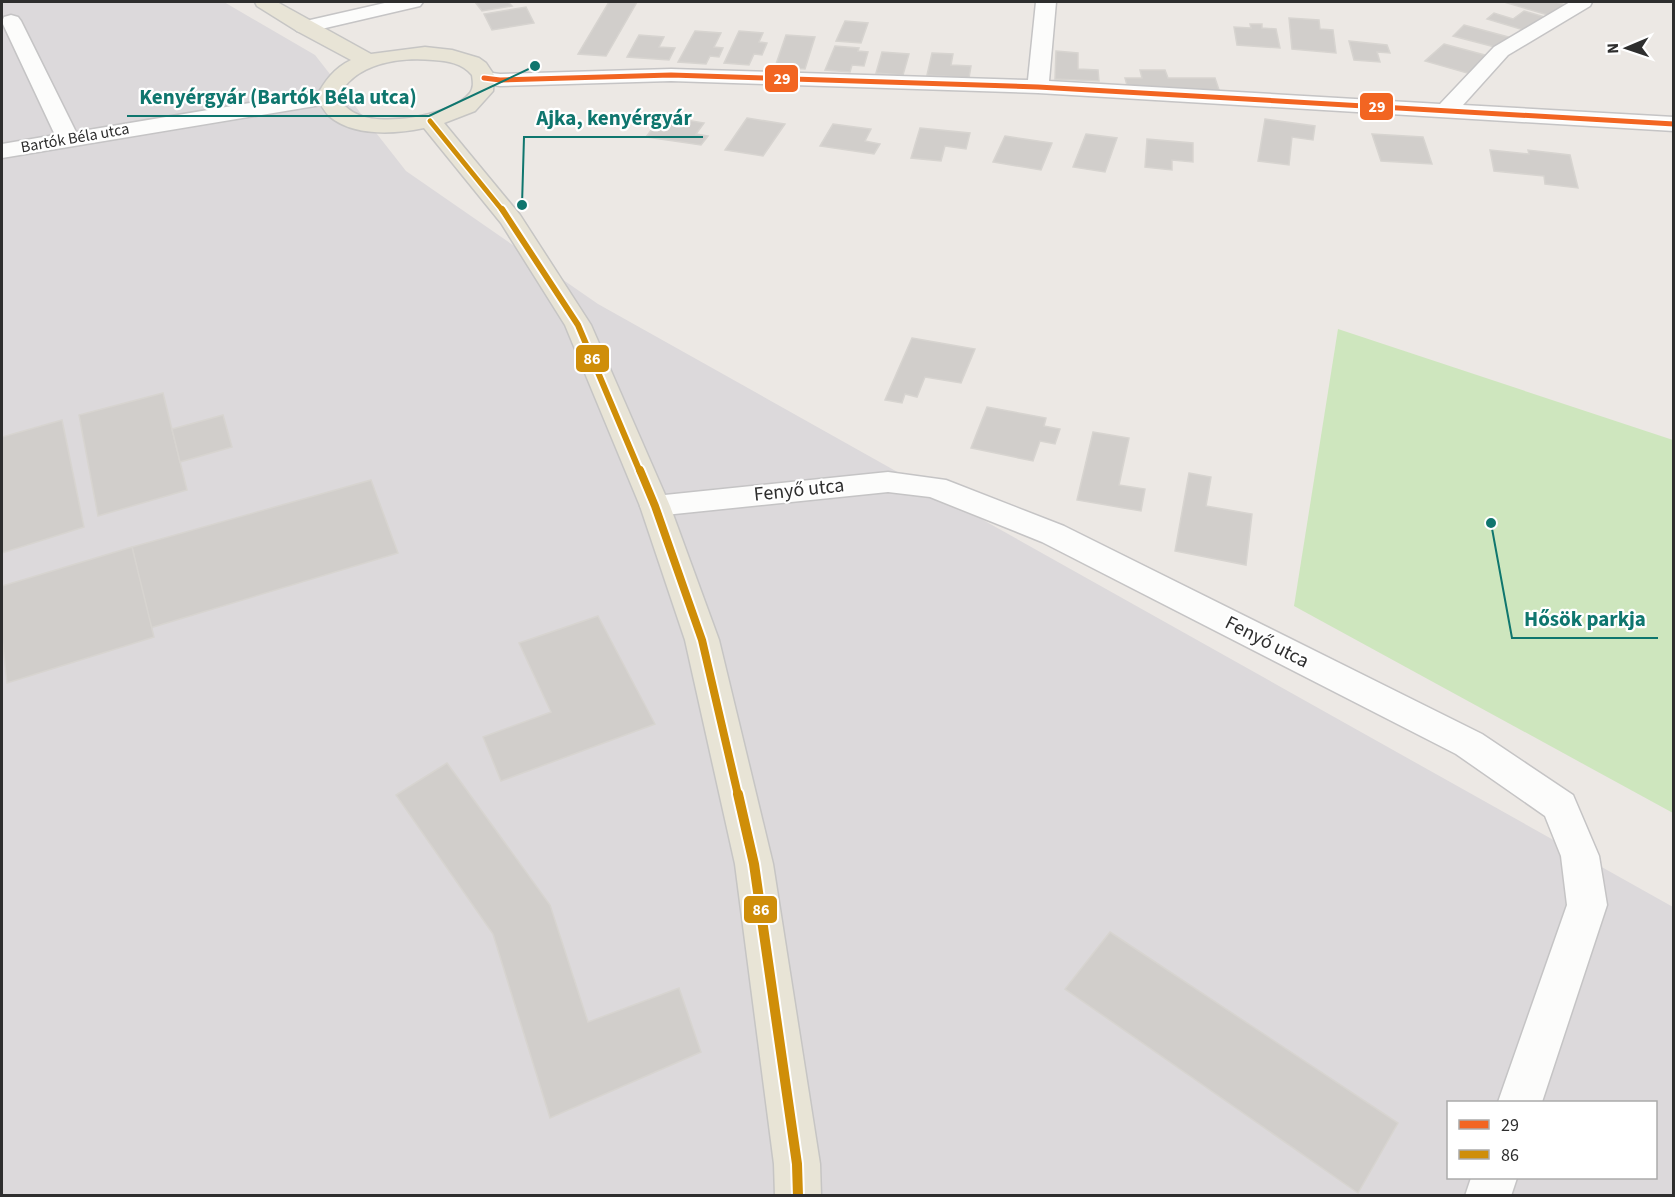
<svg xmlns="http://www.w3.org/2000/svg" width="1675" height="1197" font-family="'Source Sans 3',sans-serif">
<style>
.industrial{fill:#dcd9db;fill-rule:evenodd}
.green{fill:#cee6be}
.building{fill:#d1cecb;stroke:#d7d4d0;stroke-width:1.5}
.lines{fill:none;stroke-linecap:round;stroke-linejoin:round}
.minor-casing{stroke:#c5c4c5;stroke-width:3}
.major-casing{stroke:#c6c5c4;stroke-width:3}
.minor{fill:#fcfcfb;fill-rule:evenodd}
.major{fill:#e8e4d6;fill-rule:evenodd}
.bus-1-casing{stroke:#fff;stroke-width:8}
.bus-2-far3-casing{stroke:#fff;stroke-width:8}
.bus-2-far2-casing{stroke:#fff;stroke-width:10}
.bus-2-far1-casing{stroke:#fff;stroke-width:12}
.bus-2-casing{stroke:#fff;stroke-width:14}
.bus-1{stroke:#f26522;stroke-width:5}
.bus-2-far3{stroke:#cf8e09;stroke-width:5}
.bus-2-far2{stroke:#cf8e09;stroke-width:6}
.bus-2-far1{stroke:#cf8e09;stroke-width:8}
.bus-2{stroke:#cf8e09;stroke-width:10}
.labels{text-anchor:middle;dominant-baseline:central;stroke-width:4.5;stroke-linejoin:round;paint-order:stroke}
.far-street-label{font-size:16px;fill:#2e2e2e;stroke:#fff}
.street-label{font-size:20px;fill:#2e2e2e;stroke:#fff}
.leader{fill:none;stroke:#0f766e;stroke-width:2}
.callout-dot{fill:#0f766e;stroke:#fff;stroke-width:2}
.callout-label{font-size:21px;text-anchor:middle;font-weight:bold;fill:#0f766e;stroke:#fff;stroke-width:4.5;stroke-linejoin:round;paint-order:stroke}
.line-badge{stroke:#fff;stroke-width:2}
.badge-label{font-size:16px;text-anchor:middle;font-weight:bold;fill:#fff}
</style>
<rect width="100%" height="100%" fill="#ece8e4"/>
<path class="industrial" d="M2,2H224L315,55L406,171L598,304L1673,907V1195L2,1196ZM1448,1102H1656V1178H1448Z"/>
<polygon class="green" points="1338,329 1673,440 1673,813 1294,606"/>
<g class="building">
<polygon points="475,2 508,2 512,6 482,11"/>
<polygon points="609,2 637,2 606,56 578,54"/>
<polygon points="1504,2 1556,2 1566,5 1551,16"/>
<polygon points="526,7 534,23 492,30 484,14"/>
<polygon points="1524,11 1545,17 1527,31 1487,19 1494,13 1513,19"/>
<polygon points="1289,18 1319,20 1320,29 1333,30 1336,53 1292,49"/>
<polygon points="845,21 868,23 861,43 836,41"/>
<polygon points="1250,24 1262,24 1262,28 1276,29 1280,48 1237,45 1234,27 1251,28"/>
<polygon points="1464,25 1512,38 1502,49 1453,36"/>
<polygon points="695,31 721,33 714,47 723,48 719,57 710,56 706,64 678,62"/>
<polygon points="739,31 763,33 759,42 767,43 762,55 754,54 749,65 724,63"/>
<polygon points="639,35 664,37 659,47 675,48 669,60 627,57"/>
<polygon points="786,35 815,37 805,69 775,67"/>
<polygon points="1349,41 1387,45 1390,53 1377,52 1380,62 1354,60"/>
<polygon points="1444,44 1492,57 1474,75 1425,61"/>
<polygon points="835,46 859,48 858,51 868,52 864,66 852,65 850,72 825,70"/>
<polygon points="1056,51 1078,53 1078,69 1098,70 1099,81 1055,79"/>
<polygon points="882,52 909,54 903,75 876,73"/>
<polygon points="932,53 953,54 951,65 971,66 969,78 927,75"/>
<polygon points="1140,70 1165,70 1168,78 1215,78 1219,90 1128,89 1125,78 1142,78"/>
<polygon points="662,116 704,123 696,134 708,136 701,145 646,137"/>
<polygon points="747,118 785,124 763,156 725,150"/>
<polygon points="1265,119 1315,126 1313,140 1292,137 1289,165 1258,161"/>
<polygon points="833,124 871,129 865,141 880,144 874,154 820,146"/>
<polygon points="920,128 970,133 966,149 945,146 941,161 911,158"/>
<polygon points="1086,134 1117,138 1105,172 1073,167"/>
<polygon points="1372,134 1423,137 1432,164 1381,161"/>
<polygon points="1005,136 1052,143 1041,170 993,162"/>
<polygon points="1147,139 1193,143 1193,162 1172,160 1172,170 1145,167"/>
<polygon points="1490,150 1529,154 1528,150 1570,155 1578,188 1545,184 1544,176 1494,171"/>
<polygon points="912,338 975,349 961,383 925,377 917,397 905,394 902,403 885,400"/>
<polygon points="163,393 187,490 98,516 79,415"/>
<polygon points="987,407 1046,418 1044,426 1060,429 1055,444 1040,441 1033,461 971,448"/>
<polygon points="223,415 232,447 180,462 172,429"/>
<polygon points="62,420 84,527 2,553 2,437"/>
<polygon points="1093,432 1129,438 1119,485 1145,489 1141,511 1077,500"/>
<polygon points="1189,473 1211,477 1206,506 1252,514 1246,565 1175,551"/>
<polygon points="371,480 398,553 150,628 132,547"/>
<polygon points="132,547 154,637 7,683 2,637 2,586"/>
<polygon points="598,616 655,724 501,781 483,737 551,712 519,643"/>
<polygon points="447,763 550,905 588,1022 679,988 701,1052 550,1118 493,934 396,795"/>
<polygon points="1110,932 1398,1123 1358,1193 1065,989"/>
</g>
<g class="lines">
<defs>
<g id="minor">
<polygon points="389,2 423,2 420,6 304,33 297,31 294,27 297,23"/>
<polygon points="1036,2 1056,2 1049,81 1440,104 1494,47 1570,2 1592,2 1590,6 1508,55 1463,105 1674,117 1674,131 1038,93 671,81 500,86 476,83 473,78 476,73 484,72 500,74 671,69 1028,80"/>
<polygon points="11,15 18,17 21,21 76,132 327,90 335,92 338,97 335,102 327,104 2,158 2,144 55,135 2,22 4,17"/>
<polygon points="888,472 946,480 1064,526 1482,734 1573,795 1599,856 1607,905 1542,1102 1498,1102 1567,905 1561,856 1545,816 1456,754 1042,542 930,497 888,492 655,516 644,513 640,506 644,499 655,496"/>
<polygon points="1471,1178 1517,1178 1511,1196 1465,1196"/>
</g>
<path id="major" d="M255,2H277L371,54L425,47L452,50L479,58L486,63L494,75L493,91L475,111L444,123L520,215L591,325L670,506L719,640L773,864L820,1164L821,1196H775L774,1164L735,864L685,640L640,506L565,325L501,223L424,128C395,134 354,137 329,116C324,111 320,103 316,97C325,81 334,68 351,60L297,31L257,6ZM433,60C448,61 462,63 472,75C473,82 474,87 470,93C452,116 384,126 359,115C349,111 343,105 338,97C355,63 398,57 433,60Z"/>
</defs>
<use href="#minor" class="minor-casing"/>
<use href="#major" class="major-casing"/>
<use href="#minor" class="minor"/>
<use href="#major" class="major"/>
<defs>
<polyline id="bus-1" points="484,78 500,80 671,75 1038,87 1674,124"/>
<polyline id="bus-2-far3" points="430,121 503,211"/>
<polyline id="bus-2-far2" points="502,209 578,325 640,472"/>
<polyline id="bus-2-far1" points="640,470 655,506 702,640 738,795"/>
<polyline id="bus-2" points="738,794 754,864 797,1164 798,1196"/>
</defs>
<use href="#bus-1" class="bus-1-casing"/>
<use href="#bus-2-far3" class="bus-2-far3-casing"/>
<use href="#bus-2-far2" class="bus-2-far2-casing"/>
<use href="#bus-2-far1" class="bus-2-far1-casing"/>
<use href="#bus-2" class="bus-2-casing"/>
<use href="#bus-1" class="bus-1"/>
<use href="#bus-2-far3" class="bus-2-far3"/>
<use href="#bus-2-far2" class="bus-2-far2"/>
<use href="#bus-2-far1" class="bus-2-far1"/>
<use href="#bus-2" class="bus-2"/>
</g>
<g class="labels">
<g class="far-street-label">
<text transform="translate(75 138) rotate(-10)">Bartók Béla utca</text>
</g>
<g class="street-label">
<text transform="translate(799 490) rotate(-6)">Fenyő utca</text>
<text transform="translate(1267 642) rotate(27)">Fenyő utca</text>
</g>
</g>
<path class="leader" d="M535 66L429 116H127M522 205L524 137H703M1491 523L1512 638H1658"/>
<g class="callout-dot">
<circle cx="535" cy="66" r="6"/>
<circle cx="522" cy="205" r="6"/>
<circle cx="1491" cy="523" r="6"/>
</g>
<g class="callout-label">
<text x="278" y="104">Kenyérgyár (Bartók Béla utca)</text>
<text x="614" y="125">Ajka, kenyérgyár</text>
<text x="1585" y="626">Hősök parkja</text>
</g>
<g class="line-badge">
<rect x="764" y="64" width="35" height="29" rx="6" fill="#f26522"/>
<rect x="1359" y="92" width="35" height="29" rx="6" fill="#f26522"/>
<rect x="575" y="344" width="35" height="29" rx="6" fill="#cf8e09"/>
<rect x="743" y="895" width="35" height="29" rx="6" fill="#cf8e09"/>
</g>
<g class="badge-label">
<text x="782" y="84">29</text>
<text x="1377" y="112">29</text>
<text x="592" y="364">86</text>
<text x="761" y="915">86</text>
</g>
<rect width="1675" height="1197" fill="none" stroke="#2e2e2e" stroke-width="6"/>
<rect x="1447" y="1101" width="210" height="78" fill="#ffffff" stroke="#ababab" stroke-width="1.5"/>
<rect x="1459" y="1120" width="30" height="9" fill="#f26522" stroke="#ababab" stroke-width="1.5"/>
<text x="1501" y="1131" font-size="18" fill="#2e2e2e">29</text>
<rect x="1459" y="1150" width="30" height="9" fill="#cf8e09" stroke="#ababab" stroke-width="1.5"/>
<text x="1501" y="1161" font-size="18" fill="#2e2e2e">86</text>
<g transform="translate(1627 48) rotate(268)" stroke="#ffffff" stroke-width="4.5" paint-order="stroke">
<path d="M0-4.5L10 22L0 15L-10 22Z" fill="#2e2e2e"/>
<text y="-9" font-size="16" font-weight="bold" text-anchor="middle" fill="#2e2e2e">N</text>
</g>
</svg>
